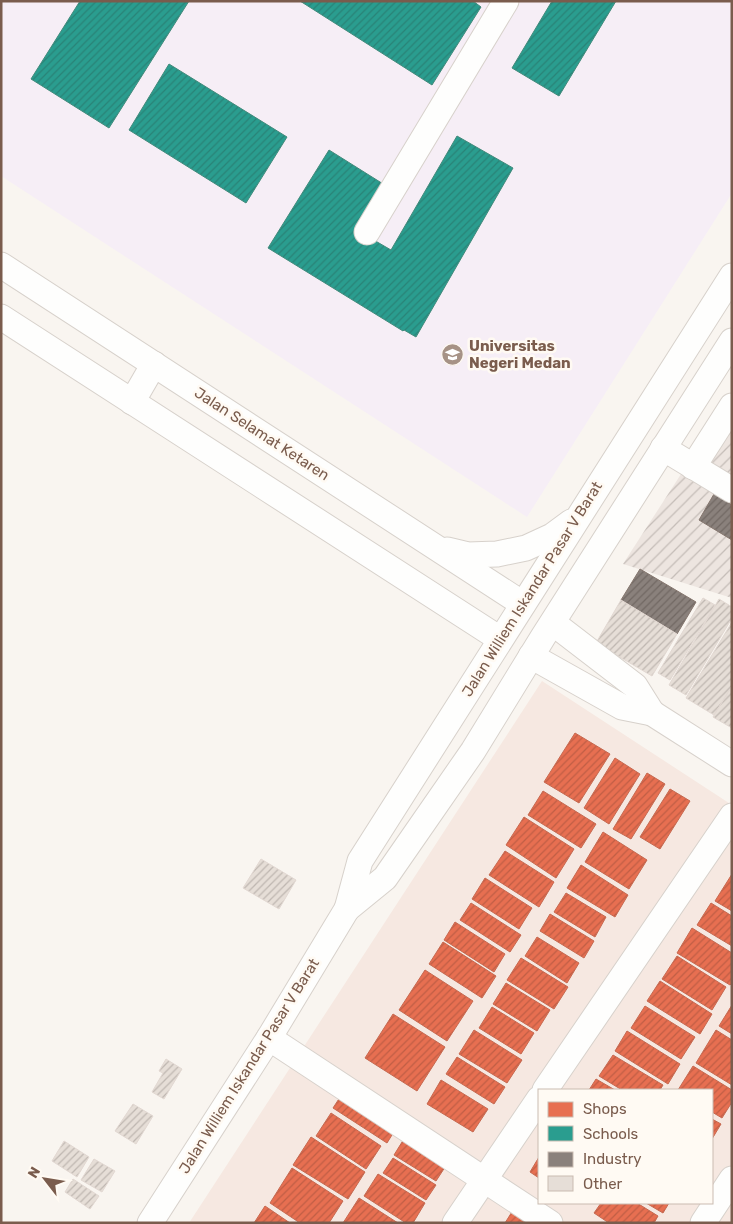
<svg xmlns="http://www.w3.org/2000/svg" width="733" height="1224" font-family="Rubik,sans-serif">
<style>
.commercial{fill:#f6e8e1;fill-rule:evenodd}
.industrial{fill:url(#industrial-furrows)}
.education{fill:#f6eef6}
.shops{fill:url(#shops-hatch);stroke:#c66950}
.schools{fill:url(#schools-hatch);stroke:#428a7b}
.industry{fill:url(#industry-hatch);stroke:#85766e}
.building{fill:url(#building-hatch);stroke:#e2d8d2}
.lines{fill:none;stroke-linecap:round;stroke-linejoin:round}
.minor-casing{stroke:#d7d1cb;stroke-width:27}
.minor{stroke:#fefefd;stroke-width:25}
.labels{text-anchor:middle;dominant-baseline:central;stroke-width:5;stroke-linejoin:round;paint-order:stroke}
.poi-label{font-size:15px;font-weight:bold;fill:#7a5c4d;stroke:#fffaf3;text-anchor:start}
.street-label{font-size:15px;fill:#7a5c4d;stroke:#fffaf3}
</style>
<defs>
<pattern id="industrial-furrows" width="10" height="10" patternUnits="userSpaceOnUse" patternTransform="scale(1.25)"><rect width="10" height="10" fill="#ede5e0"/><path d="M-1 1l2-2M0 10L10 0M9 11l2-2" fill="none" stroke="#c5bdb8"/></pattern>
<pattern id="shops-hatch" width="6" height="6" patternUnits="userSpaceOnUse" patternTransform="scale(1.25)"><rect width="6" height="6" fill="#e76f51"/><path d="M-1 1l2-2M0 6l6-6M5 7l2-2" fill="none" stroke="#c05e45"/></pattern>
<pattern id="schools-hatch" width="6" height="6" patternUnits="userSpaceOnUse" patternTransform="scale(1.25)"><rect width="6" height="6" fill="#2a9d8f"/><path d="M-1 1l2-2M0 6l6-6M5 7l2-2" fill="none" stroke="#298377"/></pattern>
<pattern id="industry-hatch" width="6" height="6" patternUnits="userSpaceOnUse" patternTransform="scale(1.25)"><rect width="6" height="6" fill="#8a817c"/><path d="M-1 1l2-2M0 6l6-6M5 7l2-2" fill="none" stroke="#716863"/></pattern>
<pattern id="building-hatch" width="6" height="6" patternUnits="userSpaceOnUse" patternTransform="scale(1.25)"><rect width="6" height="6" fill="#e6ded7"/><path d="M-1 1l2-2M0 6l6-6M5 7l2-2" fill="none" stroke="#bfb7b1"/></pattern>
</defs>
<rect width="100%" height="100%" fill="#f9f5f0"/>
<path class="commercial" d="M542,681L732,805V1223H189ZM539,1090H712V1203H539Z"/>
<polygon class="industrial" points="732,395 732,598 623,564"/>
<polygon class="education" points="1,1 732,1 732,193 527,517 1,176"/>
<g class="shops">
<polygon points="575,733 610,754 579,803 544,782"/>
<polygon points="615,758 640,774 609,824 584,808"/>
<polygon points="647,773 665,784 631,839 613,829"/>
<polygon points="670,789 690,801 660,849 640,837"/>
<polygon points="543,791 596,824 581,848 528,815"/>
<polygon points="524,817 574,849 556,878 506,845"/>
<polygon points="603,832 647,860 629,889 585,862"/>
<polygon points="505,851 554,882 539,907 489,875"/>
<polygon points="581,865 628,895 615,917 567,888"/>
<polygon points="732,874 732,911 715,901"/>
<polygon points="485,878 532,908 519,929 472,899"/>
<polygon points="566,893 606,917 595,937 554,912"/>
<polygon points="471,903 521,935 510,952 460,920"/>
<polygon points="711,903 732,916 732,946 697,925"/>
<polygon points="550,914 594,941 584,958 540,931"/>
<polygon points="455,922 505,954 494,972 444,940"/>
<polygon points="692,928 732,953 732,983 730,985 677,953"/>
<polygon points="537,937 579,963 567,983 525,956"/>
<polygon points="443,942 496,976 482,998 429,964"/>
<polygon points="677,956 726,987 712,1010 662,979"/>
<polygon points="521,958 568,987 554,1009 507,980"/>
<polygon points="425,970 473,1001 447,1041 399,1010"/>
<polygon points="660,981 712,1014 700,1034 647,1001"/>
<polygon points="506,983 550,1010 537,1031 493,1004"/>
<polygon points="732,1005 732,1034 719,1026"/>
<polygon points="645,1006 695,1037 681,1059 631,1028"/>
<polygon points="492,1007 534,1033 521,1054 479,1028"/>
<polygon points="393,1014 445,1047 417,1091 365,1058"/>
<polygon points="474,1030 522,1060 507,1083 459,1054"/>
<polygon points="716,1030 732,1040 732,1085 696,1063"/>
<polygon points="627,1031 680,1064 668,1084 615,1051"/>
<polygon points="613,1055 663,1085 660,1090 622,1090 599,1076"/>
<polygon points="457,1057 505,1087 494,1104 446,1074"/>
<polygon points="693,1066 732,1090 732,1102 722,1118 712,1112 712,1090 678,1090"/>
<polygon points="596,1079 615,1090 589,1090"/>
<polygon points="441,1080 488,1109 473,1132 427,1104"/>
<polygon points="346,1088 400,1122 387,1143 333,1108"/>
<polygon points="331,1113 381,1146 366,1169 316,1136"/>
<polygon points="712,1119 721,1124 712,1139"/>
<polygon points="407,1134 449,1161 436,1181 394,1155"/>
<polygon points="311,1137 365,1172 348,1199 293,1165"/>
<polygon points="539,1157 539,1178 530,1172"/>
<polygon points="393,1158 436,1185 426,1200 383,1173"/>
<polygon points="292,1168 343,1201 329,1223 300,1223 270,1203"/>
<polygon points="378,1174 425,1203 413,1223 406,1223 364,1196"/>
<polygon points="359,1198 398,1223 343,1223"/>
<polygon points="601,1203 637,1203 658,1216 654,1223 609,1223 594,1213"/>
<polygon points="646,1203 669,1203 663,1213"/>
<polygon points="265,1206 290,1223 254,1223"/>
<polygon points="515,1207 541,1223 505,1223"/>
</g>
<g class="schools">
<polygon points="80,1 189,1 109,128 31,79"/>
<polygon points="300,1 473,1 481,7 432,85"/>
<polygon points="552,1 616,1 559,96 512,68"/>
<polygon points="169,64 287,137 246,203 129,130"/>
<polygon points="457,136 513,168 416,337 404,330 403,331 268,248 329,150 388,187 360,232 391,250"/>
</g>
<g class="industry">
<polygon points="714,494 732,505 732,540 699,520"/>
<polygon points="640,569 696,602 677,634 621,600"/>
</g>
<g class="building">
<polygon points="703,598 715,605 670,680 658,673"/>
<polygon points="719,599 732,607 732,618 686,695 669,685"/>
<polygon points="621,600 677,634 652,676 596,643"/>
<polygon points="732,622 732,686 714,715 686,698"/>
<polygon points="732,686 732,728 713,717"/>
<polygon points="261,859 296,880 279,909 243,888"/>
<polygon points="166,1059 182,1069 164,1099 152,1092 163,1073 159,1071"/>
<polygon points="133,1104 153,1116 136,1144 115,1131"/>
<polygon points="64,1141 89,1157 77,1177 52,1161"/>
<polygon points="94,1159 115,1171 102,1192 81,1180"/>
<polygon points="73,1179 99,1196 90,1209 65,1192"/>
</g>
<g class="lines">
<defs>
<g id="minor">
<polyline points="367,232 506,1"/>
<polyline points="1,265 523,604"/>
<polyline points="1,317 500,639"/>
<polyline points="132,402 154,364"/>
<polyline points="663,448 732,490"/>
<polyline points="693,467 732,406"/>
<polyline points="447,550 468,555 497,554 526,548 552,536 571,522"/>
<polyline points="553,623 635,686 652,713"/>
<polyline points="531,656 622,707 652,713 732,764"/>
<polyline points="347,909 385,878 473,751 543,637 732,341"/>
<polyline points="269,1038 550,1223"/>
<polyline points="545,1090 732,816"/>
<polyline points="150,1223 269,1038 347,909 360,861 732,276"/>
<polyline points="455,1223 539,1099"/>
<polyline points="703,1223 732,1179"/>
</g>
</defs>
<use href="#minor" class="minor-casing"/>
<use href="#minor" class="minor"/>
</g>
<defs>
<symbol id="university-disc" viewBox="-11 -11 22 22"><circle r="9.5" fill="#a69286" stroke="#fffaf3"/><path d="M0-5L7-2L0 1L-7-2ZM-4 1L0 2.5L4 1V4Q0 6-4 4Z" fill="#fff"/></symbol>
</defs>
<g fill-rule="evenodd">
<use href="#university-disc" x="440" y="342" width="25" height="25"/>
</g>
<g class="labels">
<g class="poi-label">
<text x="469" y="346">Universitas<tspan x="469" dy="17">Negeri Medan</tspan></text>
</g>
<g class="street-label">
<text transform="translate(262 434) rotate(33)">Jalan Selamat Ketaren</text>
<text transform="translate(532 589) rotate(-58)">Jalan Williem Iskandar Pasar V Barat</text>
<text transform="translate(249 1066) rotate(-58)">Jalan Williem Iskandar Pasar V Barat</text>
</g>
</g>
<rect width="733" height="1224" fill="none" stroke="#7a5c4d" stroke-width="5"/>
<rect x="538" y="1089" width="175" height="115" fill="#fffaf3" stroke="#cabbb1"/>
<rect x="548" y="1102" width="25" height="15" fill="#e76f51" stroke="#cabbb1"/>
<text x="583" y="1114" font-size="15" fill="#7a5c4d">Shops</text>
<rect x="548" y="1126" width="25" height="15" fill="#2a9d8f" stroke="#cabbb1"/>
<text x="583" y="1139" font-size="15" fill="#7a5c4d">Schools</text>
<rect x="548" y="1152" width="25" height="15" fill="#8a817c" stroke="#cabbb1"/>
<text x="583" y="1164" font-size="15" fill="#7a5c4d">Industry</text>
<rect x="548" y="1176" width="25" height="15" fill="#e6ded7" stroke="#cabbb1"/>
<text x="583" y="1189" font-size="15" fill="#7a5c4d">Other</text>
<g transform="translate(45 1179) rotate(301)" stroke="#fffaf3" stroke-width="4" paint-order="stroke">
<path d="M0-4L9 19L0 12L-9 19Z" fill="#7a5c4d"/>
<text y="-8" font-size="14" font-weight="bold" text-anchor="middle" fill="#7a5c4d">N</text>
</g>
</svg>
